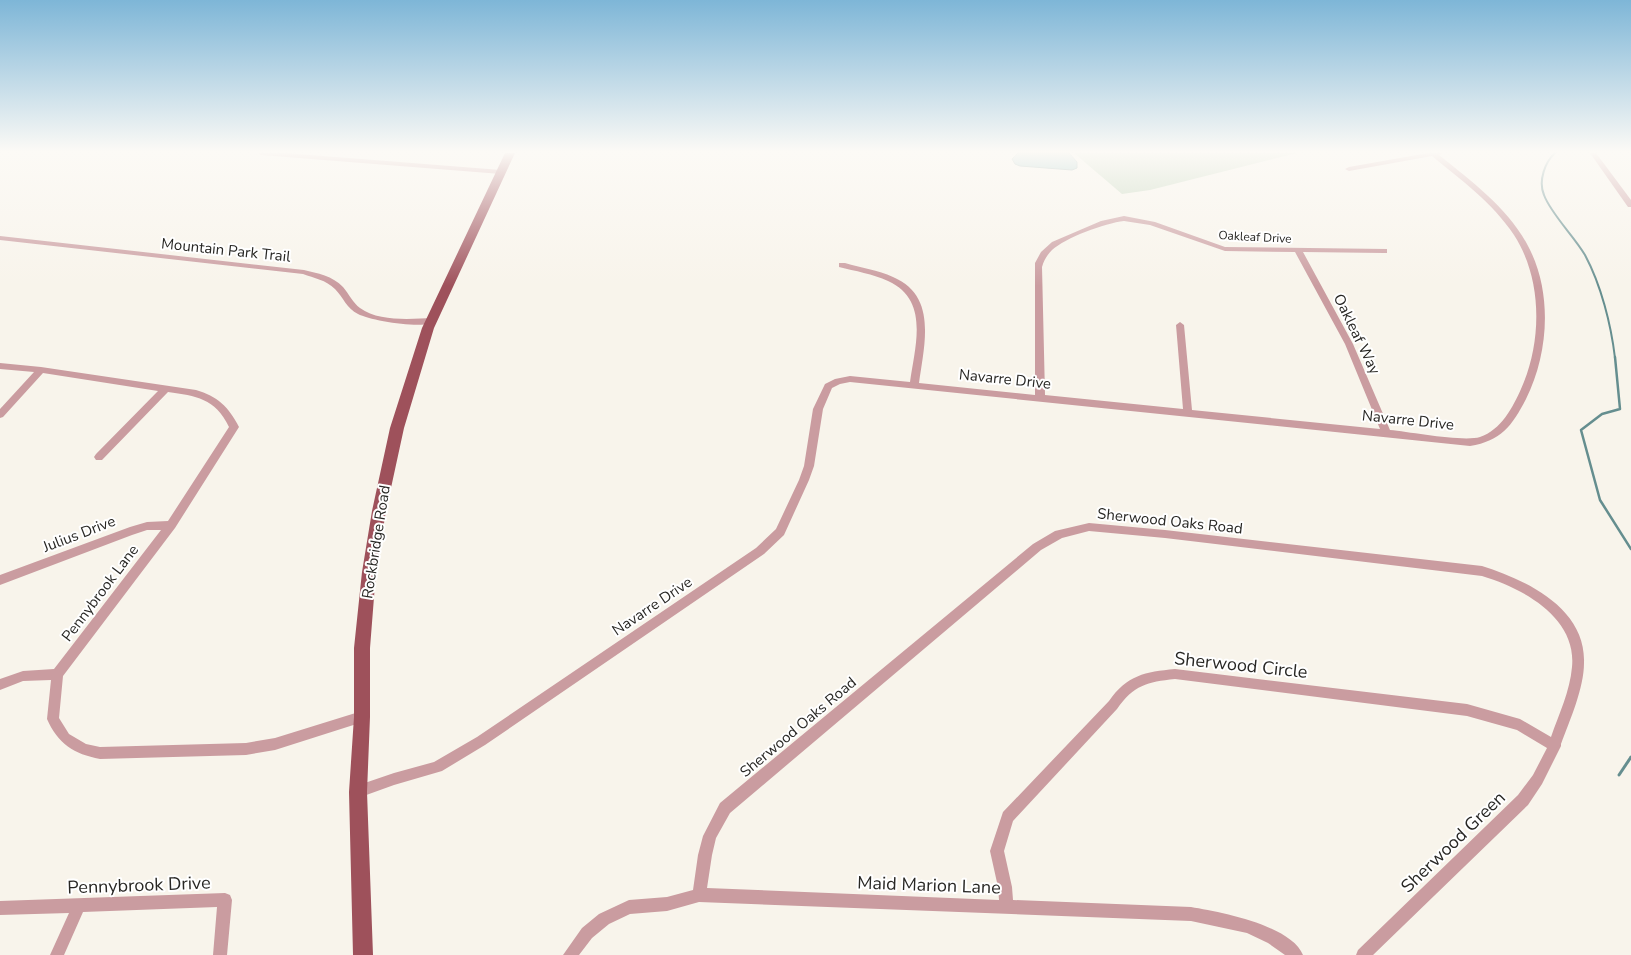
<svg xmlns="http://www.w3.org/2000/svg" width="1631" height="955" font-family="'Nunito Sans',sans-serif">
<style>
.green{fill:#bfd3b9}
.water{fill:#7fbabd;stroke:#658e8f}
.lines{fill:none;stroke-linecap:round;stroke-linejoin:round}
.stream-far2{stroke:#658e8f;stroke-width:2}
.stream-far1{stroke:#658e8f;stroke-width:2.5}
.stream{stroke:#658e8f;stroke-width:3}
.minor{fill:#ca9ca0;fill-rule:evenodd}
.major{fill:#9e515b;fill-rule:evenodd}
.labels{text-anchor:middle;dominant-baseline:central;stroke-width:4;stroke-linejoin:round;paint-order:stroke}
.far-street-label{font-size:12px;fill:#282724;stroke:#fff}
.street-label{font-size:15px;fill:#282724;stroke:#fff}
.near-street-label{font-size:18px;fill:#282724;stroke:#fff}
</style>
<rect width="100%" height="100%" fill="#f8f4eb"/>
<polygon class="green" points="1074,153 1297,153 1150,190 1122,194"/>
<polygon class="water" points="1018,153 1069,153 1077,162 1077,168 1072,170 1020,166 1015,164 1012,159"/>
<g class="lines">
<path class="stream-far2" d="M1555,153C1545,162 1538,181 1544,195C1551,214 1574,236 1585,255C1601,285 1611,324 1615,358"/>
<polyline class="stream-far1" points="1615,357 1620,409 1602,414 1581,430 1600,500 1631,549"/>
<polyline class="stream" points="1619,775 1631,757"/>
<g class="minor">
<polygon points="258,153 285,153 501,170 505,172 501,174 261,155"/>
<path d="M1428,153H1442L1439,155C1471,181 1507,207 1527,244C1553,291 1549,353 1526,399C1512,426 1501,441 1470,446L850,382L840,384L832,388L823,409L814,466L809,480L784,535L764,554L485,745L442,771L394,785L358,798L353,797L352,792L353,787L394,773L434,762L477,737L756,548L776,529L799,480L804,466L813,409L825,384L835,379L850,376L910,382C915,346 930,300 888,281C873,274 855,271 839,267V263H845C861,268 878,270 893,277C938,296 924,345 919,383L1035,395V263L1041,252L1052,242L1101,221L1124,216L1155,222L1225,247L1387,249V253H1384L1303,252L1353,344L1390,430C1411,432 1463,442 1480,437C1501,430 1513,407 1521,389C1542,342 1543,280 1514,235C1493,203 1461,180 1432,156L1349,171L1345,169L1349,167ZM1124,221L1150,225L1225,251L1295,252L1345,344L1380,429L1192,410L1184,325L1180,322L1176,325L1183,409L1045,395L1042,267C1044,260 1047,255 1052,250C1065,238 1105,223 1124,221Z"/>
<polygon points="1590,153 1596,153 1631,200 1631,207 1628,207"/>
<path d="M0,236L304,270C317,273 333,276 343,287C349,294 353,303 360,308C379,322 411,319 433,318L437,321C427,330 371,321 358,314C347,309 343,297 335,289C326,280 314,278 303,274L0,240Z"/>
<path d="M0,363L41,367L196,390C217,396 229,407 239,427L175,528L63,676L59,718L69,734L86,744L100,747L246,743L275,738L362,711L366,713L368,717L366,721L275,750L246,755L100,759C74,754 58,744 47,719L51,680L23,681L0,690V679L23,671L54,669L161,530H147L132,535L0,585V575L130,527L147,522L168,521L229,427C215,398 196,396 168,392L102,460H96L94,457L96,454L158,391L43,373L3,417L0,418V409L34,372L0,369Z"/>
<path d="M1089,523L1165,530L1482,566C1526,580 1586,608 1584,663C1584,688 1570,720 1561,744V746L1542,784L1528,805L1373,955H1356L1358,950L1518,795L1533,775L1547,748L1517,730L1467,716L1175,679C1147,682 1134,685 1117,709L1013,821L1004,851L1012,887L1013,900L1191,907C1220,912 1291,925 1303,955H1285L1268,943L1247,933L1191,921L699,902L667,911L630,914L609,924L592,938L579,955H563L582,928L599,914L629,900L667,897L693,890L698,855L703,836L720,803L1033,544L1055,531ZM1089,531L1165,538L1482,576C1522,588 1577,617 1572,667C1570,691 1559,714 1551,737L1520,719L1467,704L1175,669C1145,672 1127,675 1109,701L1003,812L990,851L998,887L999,900L707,888L712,855L716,838L730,813L1041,550L1062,538Z"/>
<polygon points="225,893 230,895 232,900 227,955 213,955 217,907 83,912 64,955 50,955 69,913 0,915 0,901"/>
</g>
<polygon class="major" points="505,153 515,153 434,328 404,428 386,511 376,572 370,648 370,717 367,792 373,955 353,955 349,792 354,717 354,648 362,572 372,511 390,428 422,328"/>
</g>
<linearGradient id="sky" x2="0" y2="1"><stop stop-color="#7eb6d7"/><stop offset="0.53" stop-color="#fcfaf6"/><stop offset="1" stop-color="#fcfaf6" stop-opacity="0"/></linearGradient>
<rect width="1631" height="286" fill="url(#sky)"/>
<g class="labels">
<g class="far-street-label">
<text transform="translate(1255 237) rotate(3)">Oakleaf Drive</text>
</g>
<g class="street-label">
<text transform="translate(226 250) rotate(6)">Mountain Park Trail</text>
<text transform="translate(1357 334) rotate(64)">Oakleaf Way</text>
<text transform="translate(1005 379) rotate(6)">Navarre Drive</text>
<text transform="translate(1408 420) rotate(6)">Navarre Drive</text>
<text transform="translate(1170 521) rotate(6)">Sherwood Oaks Road</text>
<text transform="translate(79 534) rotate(-21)">Julius Drive</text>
<text transform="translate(376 542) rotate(-81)">Rockbridge Road</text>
<text transform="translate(100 593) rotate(-53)">Pennybrook Lane</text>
<text transform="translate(652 606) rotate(-34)">Navarre Drive</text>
<text transform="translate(798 727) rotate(-40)">Sherwood Oaks Road</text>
</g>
<g class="near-street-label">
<text transform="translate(1241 665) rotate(6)">Sherwood Circle</text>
<text transform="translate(1453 842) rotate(-44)">Sherwood Green</text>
<text transform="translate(139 885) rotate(-2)">Pennybrook Drive</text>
<text transform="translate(929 885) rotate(2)">Maid Marion Lane</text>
</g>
</g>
</svg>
